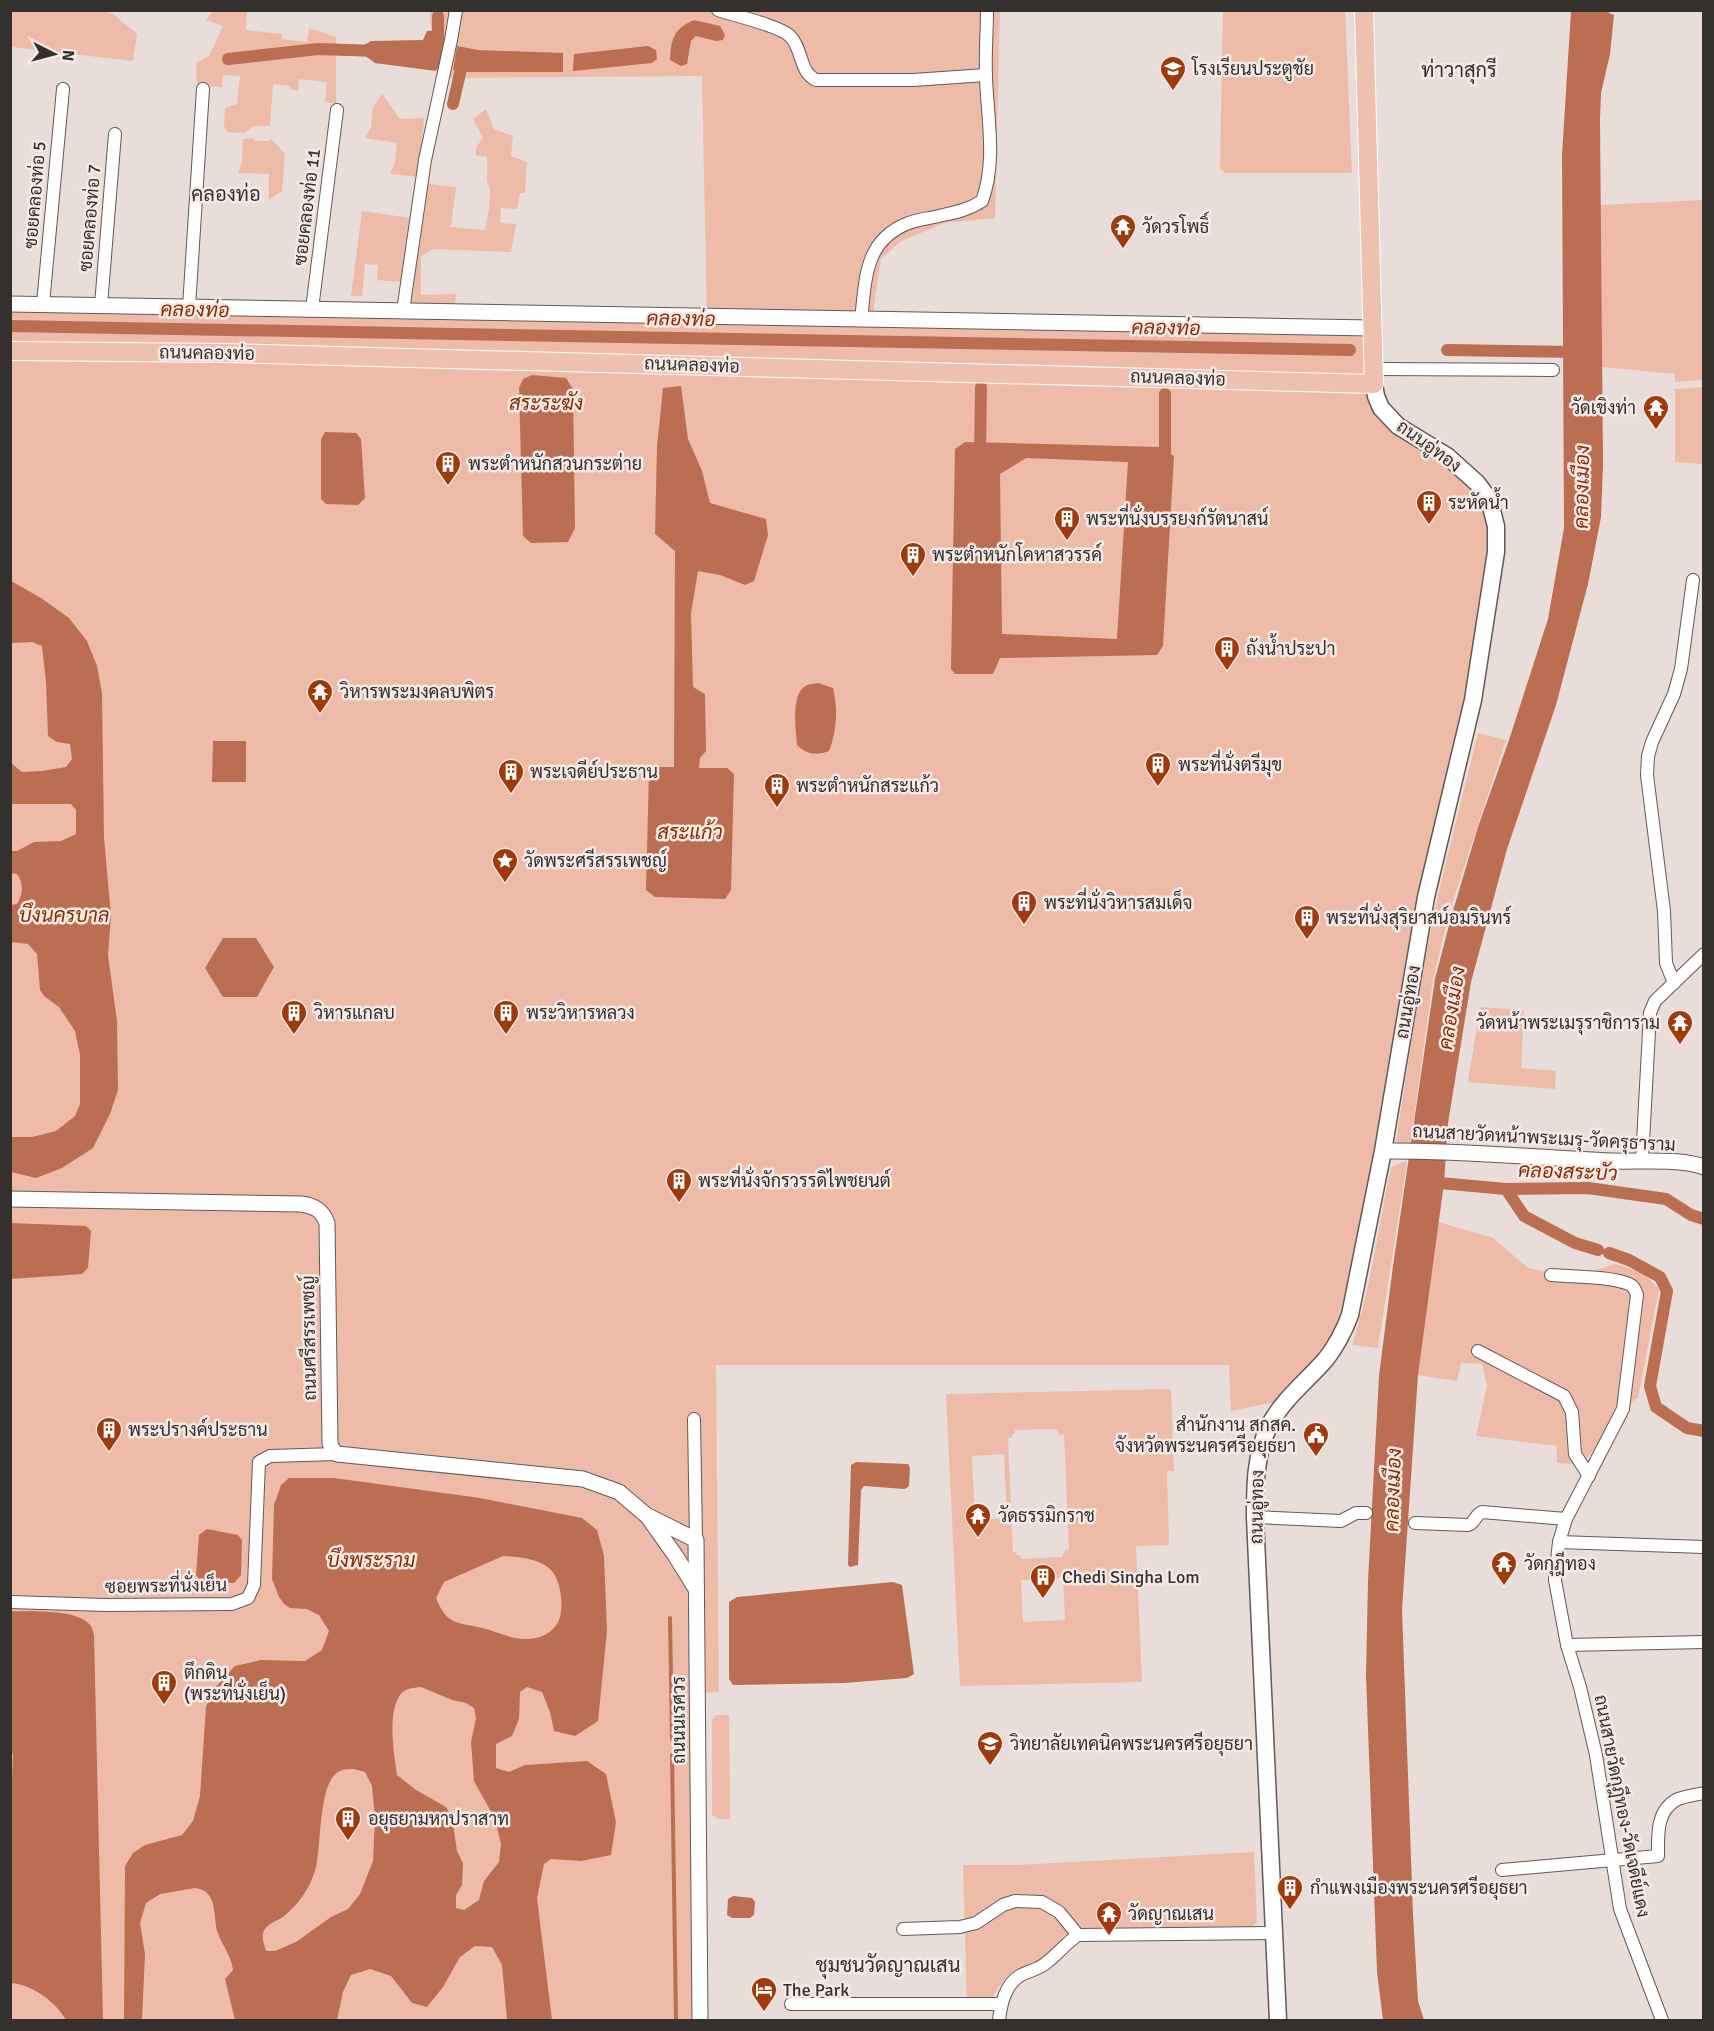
<svg xmlns="http://www.w3.org/2000/svg" width="1714" height="2031" font-family="Signika,Sarabun,sans-serif">
<style>
.green{fill:#eebba9;fill-rule:evenodd}
.water{fill:#bc6e53;fill-rule:evenodd}
.lines{fill:none;stroke-linecap:round;stroke-linejoin:round}
.stream{stroke:#bc6e53;stroke-width:4}
.canal{stroke:#bc6e53;stroke-width:12}
.minor-casing{stroke:#635956;stroke-width:14}
.tertiary-casing{stroke:#635956;stroke-width:17}
.secondary-casing{stroke:#635956;stroke-width:19}
.primary-casing{stroke:#fff;stroke-width:20}
.minor{stroke:#fff;stroke-width:12}
.tertiary{stroke:#fff;stroke-width:15}
.secondary{stroke:#fff;stroke-width:16}
.primary{stroke:#eec0b0;stroke-width:18}
.labels{text-anchor:middle;dominant-baseline:central;stroke-width:5;stroke-linejoin:round;paint-order:stroke}
.poi-label{font-size:18px;fill:#34302e;stroke:#f6eae6;text-anchor:start}
.street-label{font-size:18px;fill:#34302e;stroke:#f6eae6}
.neighbourhood-label{font-size:20px;fill:#34302e;stroke:#f6eae6}
.water-label{font-size:20px;font-style:italic;fill:#8b2c00;stroke:#f6eae6}
</style>
<rect width="100%" height="100%" fill="#e9ddd9"/>
<g class="green">
<polygon points="11,10 105,11 113,14 137,34 133,61 11,47"/>
<polygon points="213,11 247,11 246,30 282,34 282,39 307,42 309,28 336,37 336,104 325,102 327,82 299,79 298,91 290,89 290,86 273,84 270,126 254,126 244,133 228,132 224,127 225,108 237,104 240,76 223,75 222,87 197,85 196,63 209,56 223,26 206,20"/>
<polygon points="430,11 1000,11 995,218 945,223 901,241 881,259 873,312 1363,333 1368,399 1379,415 1399,437 1452,470 1469,485 1481,504 1489,525 1490,553 1467,700 1347,1306 1330,1341 1307,1371 1275,1402 1231,1411 1229,1365 716,1365 719,1692 693,1693 695,2020 11,2020 11,310 707,323 702,76 439,78 430,20"/>
<polygon points="1223,11 1345,11 1352,173 1225,173 1220,169"/>
<polygon points="382,94 400,119 424,118 419,177 390,174 395,162 397,143 365,138 371,127 373,107"/>
<polygon points="486,109 494,129 513,136 511,156 527,162 525,193 520,193 517,209 501,208 500,223 516,224 511,252 434,249 421,256 421,295 456,294 455,308 407,304 422,183 456,187 451,227 485,230 489,209 490,189 487,181 487,157 476,155 476,147 483,138 473,119"/>
<polygon points="254,138 254,141 269,141 270,138 285,154 282,191 269,200 269,174 238,173 242,162 243,139"/>
<polygon points="1703,200 1703,380 1675,382 1675,374 1602,367 1600,205"/>
<polygon points="362,211 411,218 402,282 377,280 378,265 365,264 362,296 351,296"/>
<polygon points="1703,387 1703,464 1675,462 1675,389"/>
<polygon points="1478,733 1506,740 1450,910 1433,979 1410,1146 1399,1145 1396,1141 1421,981 1438,895"/>
<polygon points="1480,1007 1524,1010 1521,1068 1556,1071 1555,1089 1468,1082"/>
<path d="M1402,1162H1407L1378,1348L1352,1345C1370,1290 1378,1232 1389,1176L1392,1167Z"/>
<polygon points="1438,1222 1493,1238 1528,1268 1552,1273 1583,1274 1615,1264 1642,1272 1659,1289 1638,1398 1626,1405 1587,1459 1571,1464 1557,1463 1557,1446 1476,1436 1487,1386 1482,1364 1461,1363 1457,1381 1418,1375"/>
<path d="M1171,1389L1174,1471H1167L1169,1545L1136,1546L1142,1682L960,1686L946,1394ZM1056,1429L1060,1435H1064L1069,1549L1065,1550L1062,1557L1021,1559L1020,1555H1017L1016,1552H1013L1008,1438H1012V1434H1015V1430ZM1004,1454L1007,1518L975,1520L972,1456ZM1063,1578L1065,1620L1023,1622L1021,1580Z"/>
<polygon points="716,1715 729,1715 730,1819 718,1819 712,1815 712,1720"/>
<polygon points="1254,1852 1257,1922 1252,1927 1079,1928 1064,1936 1049,1956 1039,1963 1015,1972 999,1986 990,2003 967,2004 963,1865 1018,1865"/>
</g>
<g class="water">
<polygon points="1571,11 1609,11 1609,13 1614,15 1610,54 1601,93 1600,120 1603,464 1601,517 1588,584 1556,705 1507,849 1471,982 1448,1123 1444,1183 1418,1375 1402,1609 1413,1914 1418,2001 1424,2020 1383,2020 1377,1972 1366,1675 1368,1581 1379,1376 1393,1266 1435,979 1452,914 1478,827 1509,740 1548,619 1564,528 1562,155"/>
<path d="M694,20L720,26L725,35L723,40L716,41L696,36L691,41L687,64L681,66L670,60C671,40 673,29 694,20Z"/>
<path d="M440,30C444,42 445,61 436,71L375,63L364,55V45L371,41L423,40L427,31Z"/>
<polygon points="457,46 478,50 563,53 563,72 464,72 453,70"/>
<polygon points="648,46 656,50 657,59 652,63 573,71 574,54"/>
<polygon points="532,375 566,378 573,389 575,528 568,542 531,543 523,536 519,388 523,379"/>
<polygon points="681,386 688,439 702,471 710,503 766,519 768,535 754,581 745,585 720,575 698,571 691,613 693,687 705,694 706,751 700,758 699,768 727,768 734,774 731,890 725,899 655,897 646,890 649,772 656,767 674,767 675,551 655,534 657,446 663,388"/>
<polygon points="325,432 356,433 361,439 365,498 358,505 326,504 321,499 321,439"/>
<path d="M965,442L1160,447L1174,456L1163,646L1157,655L1000,658L993,674H955L951,669L955,449ZM1026,458L1128,462L1117,639L1002,634L1000,474Z"/>
<path d="M11,581L41,598L69,618L87,641L97,666L102,693L104,837L111,916L108,955L117,1021L118,1090L110,1114L93,1148L62,1168L36,1178L11,1172V1137H32L56,1131L75,1116L80,1104V1055L75,1031L59,1007L44,996L40,990L37,954L28,944L11,942V905L17,904C23,894 24,884 17,874L11,873V851H17L34,842L61,841L76,834V810L71,804H11V763L22,772L42,771L66,767L72,759L70,744L57,742L48,736L46,682L42,646L32,642L11,643Z"/>
<path d="M818,683L833,688C838,709 837,731 829,751C816,756 806,754 797,745C796,730 791,696 804,687C808,684 813,684 818,683Z"/>
<polygon points="213,741 246,741 246,782 212,782"/>
<polygon points="223,938 256,938 274,967 257,997 223,997 205,968"/>
<polygon points="11,1223 86,1226 91,1231 88,1268 82,1274 11,1279"/>
<polygon points="856,1462 908,1464 910,1468 909,1486 905,1489 864,1486 861,1490 858,1565 850,1567 848,1565 851,1465"/>
<path d="M289,1478H334L480,1498L582,1518L597,1530L604,1556L607,1631L598,1721L575,1736L554,1731L550,1712L542,1692L527,1687L520,1692L519,1719L512,1736L496,1744V1768L509,1772L525,1765L587,1761L606,1774L616,1822L611,1855L581,1861L551,1859L544,1864L537,1898L552,2020H507L502,1965L492,1947L475,1946L460,1957L443,1987L427,2007L412,2003L391,1976L370,1969L351,1975L343,1992L337,2020H235L225,1979L233,1970C231,1955 222,1945 217,1931C214,1919 216,1903 208,1894C205,1890 200,1889 195,1888L160,1894L146,1903L140,1923L145,1954L142,2020H124L125,1866L133,1853L145,1845L182,1835L193,1821L200,1796L206,1707L214,1689L235,1666L261,1660L305,1661L322,1650L329,1631L319,1615L307,1609L290,1608L284,1604L279,1597L272,1579L274,1505L281,1485ZM503,1556C519,1557 539,1558 551,1570C562,1581 566,1615 555,1627C548,1635 538,1639 527,1639C511,1640 497,1631 482,1628C456,1622 447,1625 436,1598L444,1582ZM421,1687L452,1700L466,1703L474,1708L476,1718L471,1742L474,1781L495,1819L501,1844L499,1862L484,1881L479,1900L464,1910L456,1908V1895L462,1885L463,1863L457,1851L452,1818L446,1807L416,1790L397,1775C394,1754 387,1714 400,1695C405,1688 413,1688 421,1687ZM354,1769L365,1772L372,1786L375,1818L373,1861L360,1894L348,1909L331,1917L296,1942L275,1951H266C264,1943 260,1936 265,1929C270,1922 278,1921 284,1916C299,1904 309,1889 315,1871C322,1851 317,1780 340,1771C344,1769 350,1769 354,1769Z"/>
<polygon points="207,1529 238,1535 242,1540 241,1575 234,1583 201,1581 196,1575 199,1535"/>
<polygon points="893,1582 902,1585 914,1674 907,1678 844,1683 733,1685 729,1679 729,1602 737,1597"/>
<path d="M11,1611C30,1612 78,1608 91,1626C92,1628 93,1632 94,1635L103,2020H66C56,2002 32,1984 11,1983L10,1825L13,1754L10,1750Z"/>
<polygon points="733,1896 752,1898 755,1902 754,1915 750,1918 732,1918 727,1915 728,1899"/>
</g>
<g class="lines">
<g class="stream">
<polyline points="670,1618 672,1739"/>
<polyline points="672,1755 676,2020"/>
</g>
<g class="canal">
<polyline points="438,44 438,16"/>
<polyline points="228,59 318,49 378,51"/>
<polyline points="453,104 463,60"/>
<polyline points="10,326 1350,350"/>
<polyline points="1447,350 1579,352"/>
<polyline points="980,456 981,387"/>
<polyline points="1165,460 1165,394"/>
<polyline points="1429,1182 1506,1189 1588,1188 1666,1199 1691,1215 1704,1219"/>
<polyline points="1506,1189 1524,1216 1575,1243 1598,1250"/>
<polyline points="1609,1253 1629,1260 1660,1277 1667,1291 1650,1386 1656,1407 1687,1428 1704,1431"/>
</g>
<defs>
<g id="minor">
<path d="M718,10C735,16 778,25 790,36C803,49 799,72 816,80H913L986,75"/>
<polyline points="43,304 63,89"/>
<polyline points="101,305 115,134"/>
<polyline points="189,307 203,89"/>
<polyline points="312,309 337,110"/>
<polyline points="403,311 425,160 451,40 456,10"/>
<path d="M861,319C866,279 864,242 906,224C914,220 925,219 934,217C951,213 967,211 982,201C997,161 987,117 986,76C985,54 987,32 987,10"/>
<polyline points="1373,369 1553,370"/>
<polyline points="1674,983 1666,963 1664,911 1647,775 1648,756 1652,742 1674,694 1681,669 1693,580"/>
<polyline points="1642,1160 1650,1013 1655,1001 1704,954"/>
<path d="M1551,1275C1573,1277 1609,1276 1629,1284C1634,1286 1635,1290 1637,1295L1623,1409L1566,1519L1559,1542L1555,1580L1567,1645L1580,1687L1596,1755L1620,1909L1662,2020"/>
<polyline points="1478,1351 1564,1396 1572,1412 1575,1454 1589,1476"/>
<polyline points="694,1419 696,1540"/>
<polyline points="1255,1517 1341,1521 1356,1513 1366,1513"/>
<path d="M1415,1523L1468,1525C1475,1523 1475,1515 1482,1512L1566,1519"/>
<polyline points="1559,1542 1704,1547"/>
<polyline points="10,1602 106,1605 232,1604 248,1598 254,1585 259,1462 270,1456 337,1454"/>
<polyline points="1567,1645 1704,1642"/>
<path d="M1502,1870L1658,1856C1658,1836 1656,1811 1676,1800C1683,1796 1695,1795 1704,1793"/>
<polyline points="903,1929 960,1927 976,1923 1003,1905 1015,1901 1042,1902 1059,1912 1078,1935"/>
<polyline points="791,2004 1001,2004"/>
<path d="M999,2020C1001,2004 1005,1984 1021,1975C1029,1971 1039,1969 1046,1963C1058,1954 1066,1943 1078,1935L1274,1933"/>
</g>
<g id="tertiary">
<polyline points="10,304 1372,328"/>
<path d="M1383,1151C1460,1150 1536,1158 1612,1161C1637,1162 1681,1158 1704,1167"/>
<path d="M10,1199L301,1204C315,1206 322,1210 327,1223L330,1443L332,1449L337,1454L583,1479L619,1492L646,1515L696,1540L700,2020"/>
<polyline points="648,1517 675,1555 696,1589"/>
</g>
<path id="secondary" d="M1278,2020L1255,1517C1255,1486 1255,1455 1269,1426C1282,1400 1307,1381 1326,1359C1337,1345 1344,1331 1350,1315L1383,1151L1426,897L1473,700L1496,552V526L1489,499L1477,483L1447,456L1398,426L1381,408L1376,396L1374,384"/>
<polyline id="primary" points="10,351 226,353 1374,384 1364,10"/>
</defs>
<use href="#minor" class="minor-casing"/>
<use href="#tertiary" class="tertiary-casing"/>
<use href="#secondary" class="secondary-casing"/>
<use href="#primary" class="primary-casing"/>
<use href="#minor" class="minor"/>
<use href="#tertiary" class="tertiary"/>
<use href="#secondary" class="secondary"/>
<use href="#primary" class="primary"/>
</g>
<defs>
<symbol id="school-pin" viewBox="-11 -11 22 30"><path d="M0 17L-7.5 6A9.5 9.5 0 1 1 7.5 6Z" fill="#9f3a0c" stroke="#f6eae6"/><path d="M0-5L7-2L0 1L-7-2ZM-4 1L0 2.5L4 1V4Q0 6-4 4Z" fill="#fff"/></symbol>
<symbol id="temple-pin" viewBox="-11 -11 22 30"><path d="M0 17L-7.5 6A9.5 9.5 0 1 1 7.5 6Z" fill="#9f3a0c" stroke="#f6eae6"/><path d="M0-6L5-2H3V0L6.5 2.5H4V6H1.5V3h-3V6H-4V2.5H-6.5L-3 0V-2H-5Z" fill="#fff"/></symbol>
<symbol id="building-pin" viewBox="-11 -11 22 30"><path d="M0 17L-7.5 6A9.5 9.5 0 1 1 7.5 6Z" fill="#9f3a0c" stroke="#f6eae6"/><path d="M-4-6H4V6H1V3H-1V6H-4ZM-2.5-4.3h1.7v1.8h-1.7ZM.8-4.3h1.7v1.8H.8ZM-2.5-1h1.7V.8h-1.7ZM.8-1h1.7V.8H.8Z" fill="#fff"/></symbol>
<symbol id="sight-pin" viewBox="-11 -11 22 30"><path d="M0 17L-7.5 6A9.5 9.5 0 1 1 7.5 6Z" fill="#9f3a0c" stroke="#f6eae6"/><path d="M0-6L1.8-2.2L6-1.7L2.9 1.2L3.7 5.4L0 3.3L-3.7 5.4L-2.9 1.2L-6-1.7L-1.8-2.2Z" fill="#fff"/></symbol>
<symbol id="civic-pin" viewBox="-11 -11 22 30"><path d="M0 17L-7.5 6A9.5 9.5 0 1 1 7.5 6Z" fill="#9f3a0c" stroke="#f6eae6"/><path d="M-.6-6.5H3V-4.5H.6V-3L4-1V1h2V6H-6V1h2V-1L-.6-3ZM-1.2 2.5V6h2.4V2.5Z" fill="#fff"/></symbol>
<symbol id="university-pin" viewBox="-11 -11 22 30"><path d="M0 17L-7.5 6A9.5 9.5 0 1 1 7.5 6Z" fill="#9f3a0c" stroke="#f6eae6"/><path d="M0-5L7-2L0 1L-7-2ZM-4 1L0 2.5L4 1V4Q0 6-4 4Z" fill="#fff"/></symbol>
<symbol id="hotel-pin" viewBox="-11 -11 22 30"><path d="M0 17L-7.5 6A9.5 9.5 0 1 1 7.5 6Z" fill="#9f3a0c" stroke="#f6eae6"/><path d="M-6-4.5h1.5V1H6V5H4.5V3h-9V5H-6ZM-4 0a1.8 1.8 0 1 1 3.6 0ZM.5 0V-2.5h3Q6-2.5 6 0Z" fill="#fff"/></symbol>
</defs>
<g fill-rule="evenodd">
<use href="#school-pin" x="1158" y="54" width="30" height="40"/>
<use href="#temple-pin" x="1108" y="212" width="30" height="40"/>
<use href="#temple-pin" x="1641" y="393" width="30" height="40"/>
<use href="#building-pin" x="433" y="449" width="30" height="40"/>
<use href="#building-pin" x="1414" y="488" width="30" height="40"/>
<use href="#building-pin" x="1052" y="504" width="30" height="40"/>
<use href="#building-pin" x="898" y="540" width="30" height="40"/>
<use href="#building-pin" x="1212" y="634" width="30" height="40"/>
<use href="#temple-pin" x="305" y="677" width="30" height="40"/>
<use href="#building-pin" x="1143" y="750" width="30" height="40"/>
<use href="#building-pin" x="496" y="757" width="30" height="40"/>
<use href="#building-pin" x="762" y="771" width="30" height="40"/>
<use href="#sight-pin" x="490" y="846" width="30" height="40"/>
<use href="#building-pin" x="1009" y="888" width="30" height="40"/>
<use href="#building-pin" x="1292" y="903" width="30" height="40"/>
<use href="#building-pin" x="279" y="998" width="30" height="40"/>
<use href="#building-pin" x="491" y="998" width="30" height="40"/>
<use href="#temple-pin" x="1665" y="1008" width="30" height="40"/>
<use href="#building-pin" x="664" y="1166" width="30" height="40"/>
<use href="#building-pin" x="94" y="1415" width="30" height="40"/>
<use href="#civic-pin" x="1301" y="1420" width="30" height="40"/>
<use href="#temple-pin" x="963" y="1501" width="30" height="40"/>
<use href="#temple-pin" x="1489" y="1549" width="30" height="40"/>
<use href="#building-pin" x="1028" y="1562" width="30" height="40"/>
<use href="#building-pin" x="149" y="1668" width="30" height="40"/>
<use href="#university-pin" x="975" y="1729" width="30" height="40"/>
<use href="#building-pin" x="333" y="1804" width="30" height="40"/>
<use href="#building-pin" x="1275" y="1873" width="30" height="40"/>
<use href="#temple-pin" x="1094" y="1899" width="30" height="40"/>
<use href="#hotel-pin" x="749" y="1975" width="30" height="40"/>
</g>
<g class="labels">
<g class="poi-label">
<text x="1192" y="69">โรงเรียนประตูชัย</text>
<text x="1142" y="227">วัดวรโพธิ์</text>
<text x="1636" y="408" text-anchor="end">วัดเชิงท่า</text>
<text x="468" y="464">พระตำหนักสวนกระต่าย</text>
<text x="1448" y="503">ระหัดน้ำ</text>
<text x="1086" y="519">พระที่นั่งบรรยงก์รัตนาสน์</text>
<text x="932" y="555">พระตำหนักโคหาสวรรค์</text>
<text x="1246" y="649">ถังน้ำประปา</text>
<text x="340" y="692">วิหารพระมงคลบพิตร</text>
<text x="1178" y="765">พระที่นั่งตรีมุข</text>
<text x="530" y="772">พระเจดีย์ประธาน</text>
<text x="796" y="786">พระตำหนักสระแก้ว</text>
<text x="524" y="861">วัดพระศรีสรรเพชญ์</text>
<text x="1044" y="903">พระที่นั่งวิหารสมเด็จ</text>
<text x="1326" y="918">พระที่นั่งสุริยาสน์อมรินทร์</text>
<text x="314" y="1013">วิหารแกลบ</text>
<text x="526" y="1013">พระวิหารหลวง</text>
<text x="1660" y="1023" text-anchor="end">วัดหน้าพระเมรุราชิการาม</text>
<text x="698" y="1181">พระที่นั่งจักรวรรดิไพชยนต์</text>
<text x="1296" y="1425" text-anchor="end">สำนักงาน สกสค.<tspan x="1296" dy="21">จังหวัดพระนครศรีอยุธยา</tspan></text>
<text x="128" y="1430">พระปรางค์ประธาน</text>
<text x="998" y="1516">วัดธรรมิกราช</text>
<text x="1524" y="1564">วัดกุฎีทอง</text>
<text x="1062" y="1577">Chedi Singha Lom</text>
<text x="184" y="1673">ตึกดิน<tspan x="184" dy="21">(พระที่นั่งเย็น)</tspan></text>
<text x="1010" y="1744">วิทยาลัยเทคนิคพระนครศรีอยุธยา</text>
<text x="368" y="1819">อยุธยามหาปราสาท</text>
<text x="1310" y="1888">กำแพงเมืองพระนครศรีอยุธยา</text>
<text x="1128" y="1914">วัดญาณเสน</text>
<text x="783" y="1990">The Park</text>
</g>
<g class="street-label">
<text transform="translate(35 195) rotate(-85)">ซอยคลองท่อ 5</text>
<text transform="translate(307 207) rotate(-83)">ซอยคลองท่อ 11</text>
<text transform="translate(90 218) rotate(-85)">ซอยคลองท่อ 7</text>
<text transform="translate(207 353) rotate(1)">ถนนคลองท่อ</text>
<text transform="translate(692 365) rotate(2)">ถนนคลองท่อ</text>
<text transform="translate(1178 378) rotate(2)">ถนนคลองท่อ</text>
<text transform="translate(1429 446) rotate(36)">ถนนอู่ทอง</text>
<text transform="translate(1408 1002) rotate(-80)">ถนนอู่ทอง</text>
<text transform="translate(1544 1138) rotate(3)">ถนนสายวัดหน้าพระเมรุ-วัดครุธาราม</text>
<text transform="translate(309 1338) rotate(-91)">ถนนศรีสรรเพชญ์</text>
<text transform="translate(1257 1507) rotate(-89)">ถนนอู่ทอง</text>
<text transform="translate(166 1586) rotate(-1)">ซอยพระที่นั่งเย็น</text>
<text transform="translate(679 1720) rotate(-90)">ถนนนเรศวร</text>
<text transform="translate(1622 1806) rotate(79)">ถนนสายวัดกุฎีทอง-วัดเจดีย์แดง</text>
</g>
<g class="neighbourhood-label">
<text x="1459" y="70">ท่าวาสุกรี</text>
<text x="226" y="194">คลองท่อ</text>
<text x="888" y="1965">ชุมชนวัดญาณเสน</text>
</g>
<g class="water-label">
<text transform="translate(195 310) rotate(1)">คลองท่อ</text>
<text transform="translate(681 319) rotate(1)">คลองท่อ</text>
<text transform="translate(1166 328) rotate(1)">คลองท่อ</text>
<text x="546" y="403">สระระฆัง</text>
<text transform="translate(1582 487) rotate(-89)">คลองเมือง</text>
<text x="690" y="832">สระแก้ว</text>
<text x="64" y="915">บึงนครบาล</text>
<text transform="translate(1452 1008) rotate(-81)">คลองเมือง</text>
<text transform="translate(1568 1172) rotate(2)">คลองสระบัว</text>
<text transform="translate(1393 1490) rotate(-88)">คลองเมือง</text>
<text x="371" y="1560">บึงพระราม</text>
</g>
</g>
<rect width="1714" height="2031" fill="none" stroke="#34302e" stroke-width="24"/>
<g transform="translate(54 54) rotate(96)" stroke="#f6eae6" stroke-width="4.5" paint-order="stroke">
<path d="M0-4.5L10 22L0 15L-10 22Z" fill="#34302e"/>
<text y="-9" font-size="16" font-weight="bold" text-anchor="middle" fill="#34302e">N</text>
</g>
</svg>
